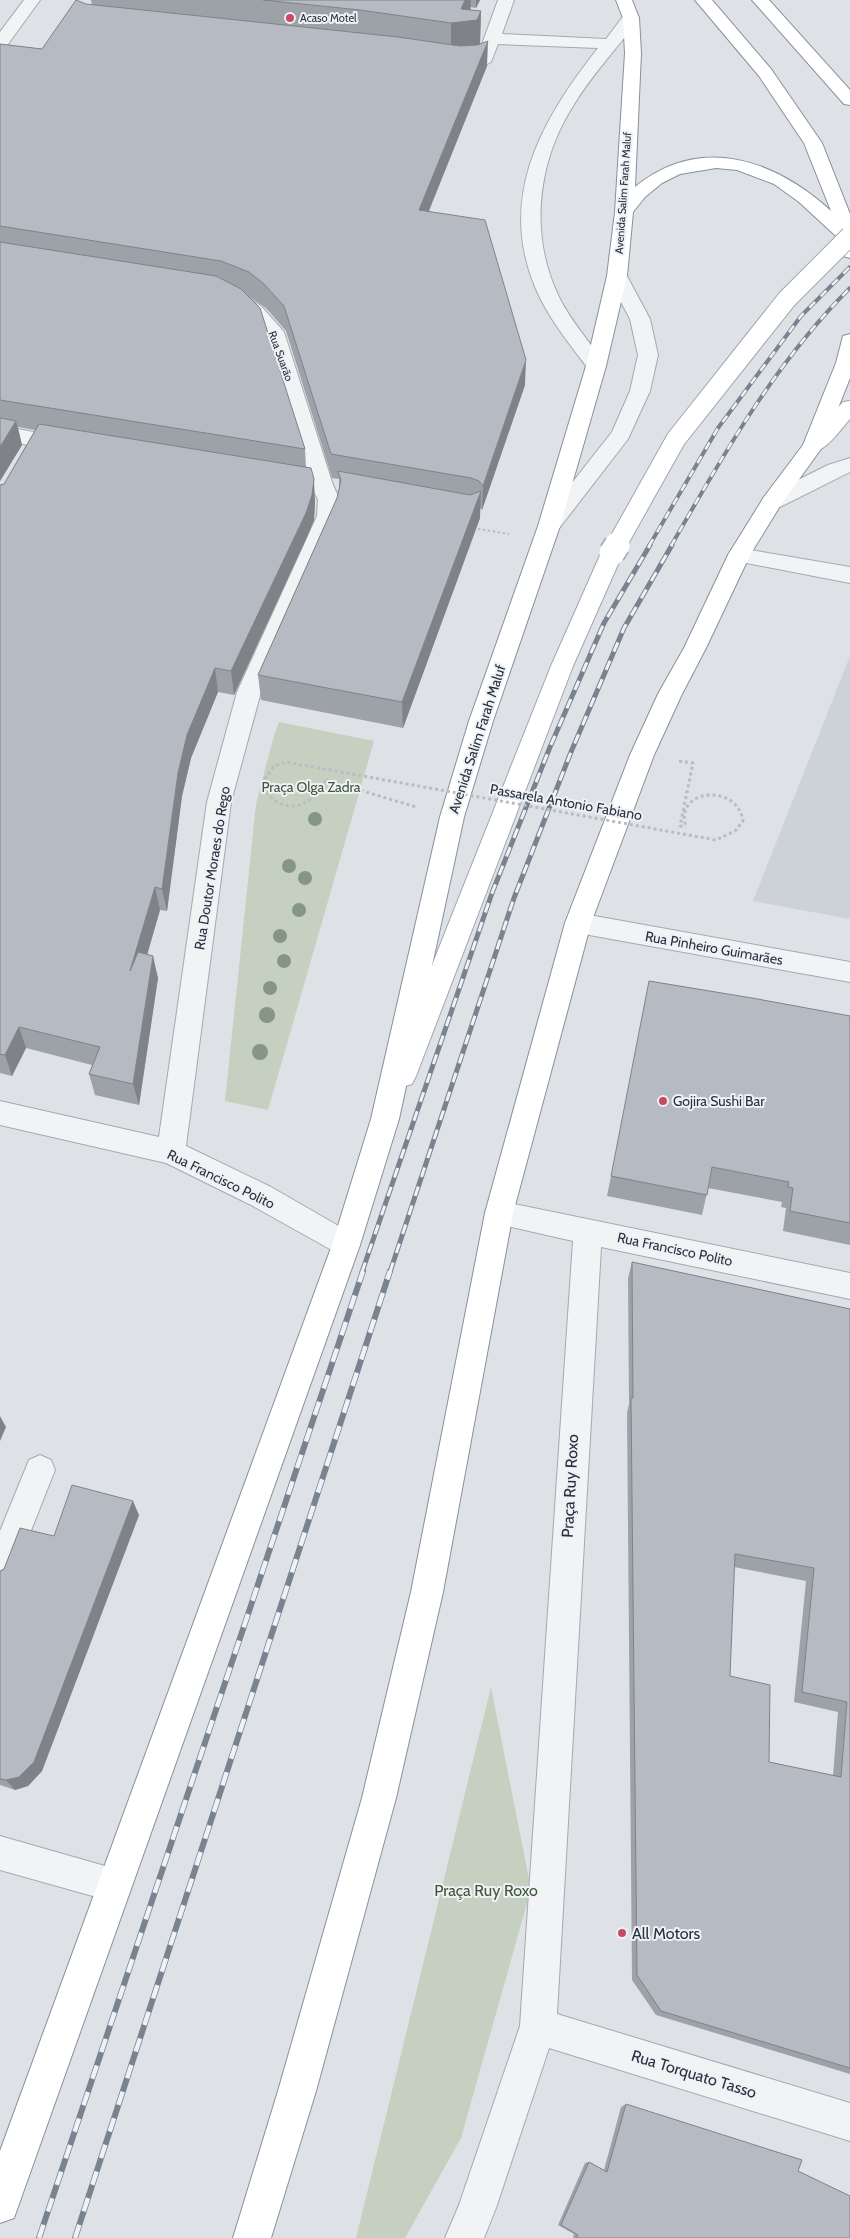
<svg xmlns="http://www.w3.org/2000/svg" width="850" height="2238" font-family="Cabin,sans-serif">
<style>
.built{fill:#cdd1d8}
.green{fill:#c5d0c0}
.lines{fill:none;stroke-linecap:round;stroke-linejoin:round}
.minor-casing{stroke:#a4a9b0;stroke-width:2}
.major-casing{stroke:#9fa7b2;stroke-width:2}
.highway-casing{stroke:#87909c;stroke-width:2}
.path-far1{stroke:#b9bdc1;stroke-width:2;stroke-dasharray:2.5 2.5;stroke-linecap:butt}
.path{stroke:#b9bdc1;stroke-width:3;stroke-dasharray:3 3;stroke-linecap:butt}
.minor{fill:#f1f3f5;fill-rule:evenodd}
.major{fill:#fff;fill-rule:evenodd}
.highway{fill:#fff;fill-rule:evenodd}
.rail-far2-casing{stroke:#79828f;stroke-width:4}
.rail-far1-casing{stroke:#79828f;stroke-width:5}
.rail-casing{stroke:#79828f;stroke-width:6}
.rail-far2{stroke:#eef1f5;stroke-width:2.5;stroke-dasharray:8;stroke-linecap:butt}
.rail-far1{stroke:#eef1f5;stroke-width:3;stroke-dasharray:10;stroke-linecap:butt}
.rail{stroke:#eef1f5;stroke-width:4.5;stroke-dasharray:14;stroke-linecap:butt}
.major-bridge-far1-casing{stroke:#9fa7b2;stroke-width:21;stroke-linecap:butt}
.major-bridge-casing{stroke:#9fa7b2;stroke-width:28;stroke-linecap:butt}
.path-bridge{stroke:#b9bdc1;stroke-width:3;stroke-dasharray:3 3;stroke-linecap:butt}
.major-bridge-far1{stroke:#fff;stroke-width:19}
.major-bridge{stroke:#fff;stroke-width:25}
.tree{fill:#869686}
.wall{fill:#9da1a8;fill-rule:evenodd}
.shaded-wall{fill:#7f8388}
.building{fill:#b6bbc3;stroke:#7f8388;fill-rule:evenodd}
.poi-dot{fill:#c44b62;stroke:#eef1f5;stroke-width:2}
.labels{text-anchor:middle;dominant-baseline:central;stroke-width:4;stroke-linejoin:round;paint-order:stroke}
.far-poi-label{font-size:11px;fill:#29313c;stroke:#eef1f5;text-anchor:start}
.far-street-label{font-size:11px;fill:#29313c;stroke:#eef1f5}
.street-label{font-size:14px;fill:#29313c;stroke:#eef1f5}
.park-label{font-size:14px;fill:#3e5737;stroke:#eef1f5}
.poi-label{font-size:14px;fill:#29313c;stroke:#eef1f5;text-anchor:start}
.near-street-label{font-size:16px;fill:#29313c;stroke:#eef1f5}
.near-park-label{font-size:16px;fill:#3e5737;stroke:#eef1f5}
.near-poi-label{font-size:16px;fill:#29313c;stroke:#eef1f5;text-anchor:start}
</style>
<rect width="100%" height="100%" fill="#dee2e7"/>
<polygon class="built" points="850,656 850,919 753,901"/>
<g class="green">
<polygon points="279,722 374,741 268,1110 225,1101 256,804 273,739"/>
<polygon points="491,1687 531,1889 461,2138 405,2238 356,2238"/>
</g>
<g class="lines">
<defs>
<g id="minor">
<polygon points="24,0 40,0 6,47 0,48 0,32"/>
<path d="M498,0H514L502,34L606,39L625,14H637L639,18C618,48 592,74 573,106C537,163 529,235 559,297C571,322 591,343 606,366L603,370L596,372L589,370C572,347 553,324 540,298C494,203 539,123 598,48L498,44L491,62L482,67L449,68L446,64L449,60L472,58L478,55Z"/>
<polygon points="617,270 624,272 627,276 650,319 658,355 650,391 628,439 557,531 549,533 541,531 538,526 612,432 630,391 638,355 630,319 607,276 610,272"/>
<polygon points="231,291 245,296 262,307 284,332 333,485 340,500 339,516 261,692 231,802 186,1146 271,1187 356,1236 360,1245 356,1254 346,1258 251,1205 166,1163 0,1125 0,1101 159,1137 207,802 237,692 317,516 318,500 311,485 264,332 248,315 224,301 221,297 224,293"/>
<polygon points="0,426 68,438 75,440 78,445 75,450 68,452 0,440"/>
<polygon points="850,458 850,472 780,507 772,509 764,507 761,502 764,497 828,465"/>
<polygon points="739,548 850,567 850,583 731,560 728,555 731,550"/>
<polygon points="578,913 850,962 850,982 578,933 569,930 565,923 569,916"/>
<polygon points="499,1201 850,1273 850,1299 601,1247 557,2014 850,2103 850,2141 549,2048 496,2208 484,2238 445,2238 459,2205 520,2026 573,1241 489,1222 485,1213 489,1204"/>
<polygon points="40,1455 51,1460 55,1470 11,1581 0,1586 0,1531 29,1460"/>
<polygon points="0,1836 126,1872 132,1884 126,1896 114,1902 0,1870"/>
</g>
<g id="major">
<path d="M850,401V419C838,432 824,456 806,451L803,446L806,441L843,402Z"/>
<polygon points="612,546 620,548 623,553 573,666 416,1076 412,1084 402,1087 392,1084 388,1076 551,666 601,553 604,548"/>
</g>
<g id="highway">
<path d="M616,0H632L639,18L641,53L635,187C700,134 774,159 831,211L804,143L759,76L695,0H712L771,69L822,143L850,214V258L843,256L837,237L799,202L774,184L737,170L716,168L680,174L662,183L645,197L633,212L627,276L606,366L560,526L493,721L464,817L399,1119L360,1245L19,2204L14,2218L0,2223V2151L332,1245L371,1119L440,817L469,721L538,526L586,366L607,276L615,212L625,53L623,18Z"/>
<polygon points="752,0 769,0 850,90 850,105 844,104"/>
<polygon points="850,334 850,378 823,446 780,506 750,555 706,648 682,694 654,755 591,923 513,1213 443,1592 396,1798 316,2091 271,2238 233,2238 278,2091 362,1798 411,1592 485,1213 565,923 630,755 658,694 684,648 728,555 764,497 803,445 836,363 843,336"/>
</g>
</defs>
<use href="#minor" class="minor-casing"/>
<use href="#major" class="major-casing"/>
<use href="#highway" class="highway-casing"/>
<polyline class="path-far1" points="473,528 509,534"/>
<g class="path">
<polyline points="679,761 693,763 680,826 686,827"/>
<polyline points="326,780 416,807"/>
</g>
<use href="#minor" class="minor"/>
<use href="#major" class="major"/>
<use href="#highway" class="highway"/>
<defs>
<g id="rail-far2">
<polyline points="649,546 718,428 801,316 850,267"/>
<path d="M671,546C723,455 775,363 850,288"/>
</g>
<g id="rail-far1">
<polyline points="362,1272 492,893 550,747 604,623 650,545"/>
<polyline points="390,1272 514,898 571,752 624,628 672,545"/>
</g>
<g id="rail">
<polyline points="39,2238 363,1271"/>
<polyline points="75,2238 390,1271"/>
</g>
</defs>
<use href="#rail-far2" class="rail-far2-casing"/>
<use href="#rail-far1" class="rail-far1-casing"/>
<use href="#rail" class="rail-casing"/>
<use href="#rail-far2" class="rail-far2"/>
<use href="#rail-far1" class="rail-far1"/>
<use href="#rail" class="rail"/>
<defs>
<polyline id="major-bridge-far1" points="616,546 676,439 787,299 850,236"/>
<polyline id="major-bridge" points="612,553 617,545"/>
</defs>
<use href="#major-bridge-far1" class="major-bridge-far1-casing"/>
<use href="#major-bridge" class="major-bridge-casing"/>
<path class="path-bridge" d="M326,780C311,810 277,818 262,783L274,766L286,762L716,840L735,831L743,821C737,782 673,789 686,827"/>
<use href="#major-bridge-far1" class="major-bridge-far1"/>
<use href="#major-bridge" class="major-bridge"/>
</g>
<g class="tree">
<circle cx="315" cy="819" r="7"/>
<circle cx="289" cy="866" r="7"/>
<circle cx="305" cy="878" r="7"/>
<circle cx="299" cy="910" r="7"/>
<circle cx="280" cy="936" r="7"/>
<circle cx="284" cy="961" r="7"/>
<circle cx="270" cy="988" r="7"/>
<circle cx="267" cy="1015" r="8"/>
<circle cx="260" cy="1052" r="8"/>
</g>
<g class="wall">
<polygon points="91,0 480,0 476,8 470,7 470,10 481,11 480,44 487,66 429,211 525,385 482,510 480,508 480,518 403,728 261,700 258,675 337,498 339,488 339,479 332,478 286,331 266,308 249,297 305,449 306,467 315,503 314,520 307,537 234,695 218,692 191,758 182,796 167,911 160,910 147,955 158,978 139,1105 95,1095 89,1074 92,1065 26,1048 12,1076 0,1073 0,485 4,484 35,430 18,427 22,445 0,481 0,44 42,49 86,4 92,5"/>
<polygon points="850,1016 850,1245 783,1231 786,1208 781,1207 782,1202 708,1188 702,1215 607,1196 611,1176"/>
<path d="M632,1262L850,1309V2074L656,2015L632,1980L627,1413L629,1404L628,1278ZM734,1567L806,1581L794,1702L838,1712L833,1776L769,1762L730,1676Z"/>
<polygon points="139,1515 42,1771 28,1786 15,1790 0,1785 0,1571 54,1536"/>
<polygon points="626,2104 798,2171 850,2238 573,2238 574,2234 558,2225 585,2163 589,2162 604,2170 621,2107"/>
</g>
<g class="shaded-wall">
<polygon points="465,0 471,0 470,21 481,11 480,44 451,56 451,23 461,9"/>
<polygon points="476,0 480,0 476,8"/>
<polygon points="488,41 487,66 419,235 419,210"/>
<polygon points="526,360 525,385 482,510 483,486"/>
<polygon points="16,421 22,445 0,481 0,447"/>
<polygon points="314,479 315,503 314,520 307,537 234,695 231,671"/>
<polygon points="481,491 480,518 403,728 402,702"/>
<polygon points="215,668 218,692 191,758 182,796 167,911 162,889 178,773 187,735"/>
<polygon points="155,887 160,910 136,993 130,971"/>
<polygon points="153,956 158,978 139,1105 133,1084"/>
<polygon points="19,1027 26,1048 12,1076 5,1055"/>
<polygon points="0,1416 6,1427 0,1441"/>
<polygon points="133,1501 139,1515 42,1771 28,1786 15,1790 6,1780"/>
</g>
<g class="building">
<polygon points="76,0 86,4 398,37 460,46 477,45 488,41 419,210 485,220 526,360 483,486 479,481 471,478 331,454 284,306 264,284 249,272 221,261 0,226 0,44 42,49"/>
<polygon points="263,0 465,0 461,9 481,11 477,20 451,23 360,10"/>
<polygon points="0,242 216,276 241,289 260,308 305,449 0,400"/>
<polygon points="0,418 16,421 0,447"/>
<polygon points="39,424 311,468 314,479 312,495 306,513 231,671 215,668 187,735 178,773 162,889 155,887 130,971 138,952 153,956 133,1084 89,1074 100,1047 19,1027 5,1055 0,1054 0,485 4,484"/>
<polygon points="338,471 470,495 481,491 402,702 258,675 337,498 341,480"/>
<polygon points="649,981 752,998 850,1016 850,1223 790,1211 793,1188 788,1187 789,1182 712,1167 707,1195 611,1176"/>
<path d="M632,1262L850,1309V2068L661,2011L637,1975L631,1398H633ZM735,1554L814,1568L802,1692L847,1702L841,1777L769,1762L770,1685L730,1676Z"/>
<polygon points="72,1485 133,1501 34,1762 19,1777 6,1780 0,1779 0,1571 4,1569 20,1528 54,1536"/>
<polygon points="626,2104 802,2160 798,2171 850,2196 850,2238 577,2238 578,2235 561,2225 589,2162 607,2172"/>
</g>
<g class="poi-dot">
<circle cx="290" cy="18" r="5"/>
<circle cx="663" cy="1101" r="5"/>
<circle cx="622" cy="1933" r="5"/>
</g>
<g class="labels">
<g class="far-poi-label">
<text x="300" y="18">Acaso Motel</text>
</g>
<g class="far-street-label">
<text transform="translate(623 193) rotate(-86)">Avenida Salim Farah Maluf</text>
<text transform="translate(281 356) rotate(70)">Rua Suarão</text>
</g>
<g class="street-label">
<text transform="translate(477 739) rotate(-72)">Avenida Salim Farah Maluf</text>
<text transform="translate(566 802) rotate(10)">Passarela Antonio Fabiano</text>
<text transform="translate(212 868) rotate(-81)">Rua Doutor Moraes do Rego</text>
<text transform="translate(714 948) rotate(10)">Rua Pinheiro Guimarães</text>
<text transform="translate(221 1179) rotate(26)">Rua Francisco Polito</text>
<text transform="translate(675 1249) rotate(12)">Rua Francisco Polito</text>
</g>
<g class="park-label">
<text x="311" y="787">Praça Olga Zadra</text>
</g>
<g class="poi-label">
<text x="673" y="1101">Gojira Sushi Bar</text>
</g>
<g class="near-street-label">
<text transform="translate(570 1486) rotate(-87)">Praça Ruy Roxo</text>
<text transform="translate(694 2074) rotate(17)">Rua Torquato Tasso</text>
</g>
<g class="near-park-label">
<text x="486" y="1890">Praça Ruy Roxo</text>
</g>
<g class="near-poi-label">
<text x="632" y="1933">All Motors</text>
</g>
</g>
</svg>
